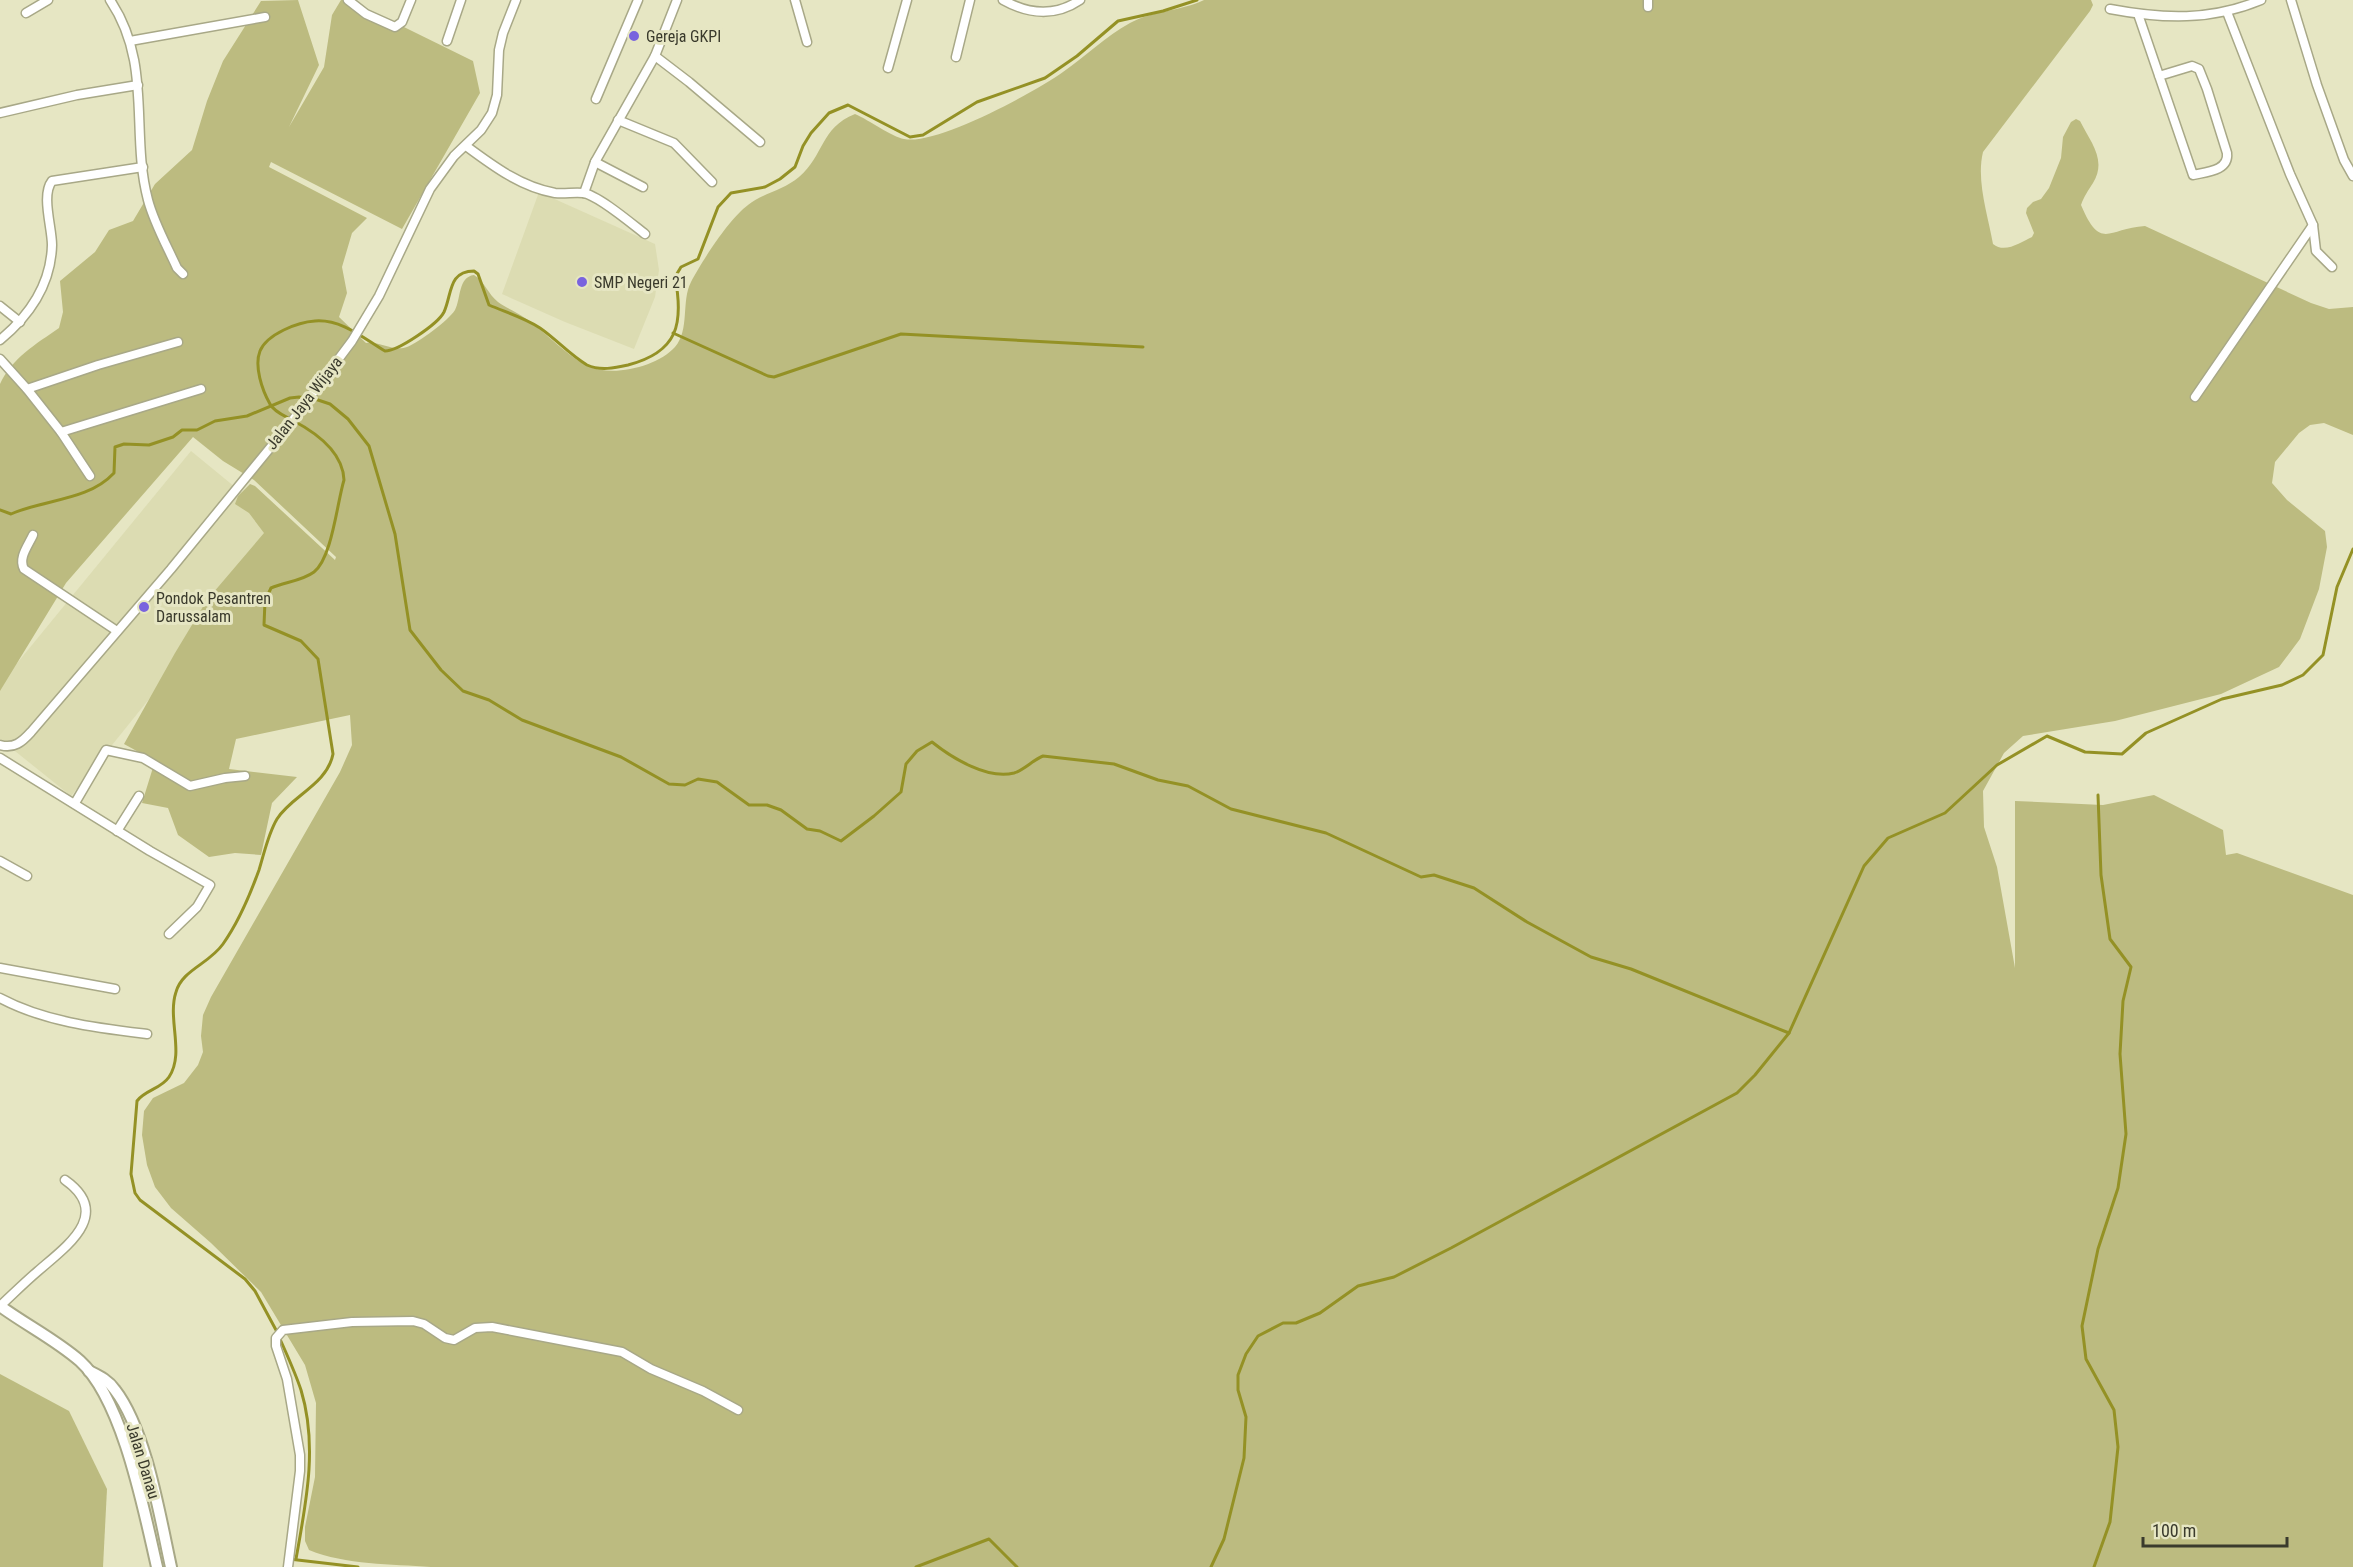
<svg xmlns="http://www.w3.org/2000/svg" width="2353" height="1567" font-family="'Roboto Condensed',sans-serif">
<style>
.built{fill:#dcdcb2}
.green{fill:#bcbb80}
.lines{fill:none;stroke-linecap:round;stroke-linejoin:round}
.stream{stroke:#949125;stroke-width:3}
.minor-casing{stroke:#a8a887;stroke-width:11}
.tertiary-casing{stroke:#a8a887;stroke-width:14}
.minor{stroke:#fff;stroke-width:8}
.tertiary{stroke:#fff;stroke-width:10}
.poi-dot{fill:#7963de;stroke:#e6e6c3;stroke-width:2}
.labels{text-anchor:middle;dominant-baseline:central;stroke-width:6;stroke-linejoin:round;paint-order:stroke}
.poi-label{font-size:16px;fill:#3a3a2c;stroke:#e6e6c3;text-anchor:start}
.street-label{font-size:16px;fill:#3a3a2c;stroke:#e6e6c3}
</style>
<rect width="100%" height="100%" fill="#e6e6c3"/>
<g class="built">
<polygon points="539,192 655,244 659,270 655,297 634,349 565,322 502,294"/>
<polygon points="191,451 286,529 71,796 0,739 0,684"/>
</g>
<g class="green">
<path d="M298,0L319,65L289,127L324,67L332,15L341,0H349L473,61L480,93L402,229L271,162L269,167L367,218L352,233L342,267L347,293L339,317L366,343C379,341 394,352 407,347C419,342 448,321 455,310C461,299 458,277 474,275C485,282 488,294 498,302C506,308 517,312 525,318C547,333 566,356 590,367C615,377 658,366 675,347C690,330 681,301 691,282C702,261 729,219 748,205C763,193 784,190 799,177C824,156 820,128 855,114C869,120 892,137 904,139C936,146 1035,92 1063,72C1085,57 1106,36 1130,23C1152,11 1181,11 1204,0H2091L2093,5L2090,11L1983,152C1976,181 1988,215 1993,244C2005,254 2021,242 2032,237L2034,233L2026,213L2027,208L2033,202L2041,199L2049,188L2061,158L2063,137L2071,122L2076,119L2080,121C2091,143 2107,160 2093,183C2088,191 2084,196 2081,205C2101,252 2108,228 2145,226L2311,303L2329,309L2353,307V435L2324,423L2310,425L2299,433L2275,462L2272,483L2287,500L2325,531L2327,547L2319,589L2300,639L2279,667L2221,694L2115,721L2023,736L2004,753L1983,791L1984,827L1997,867L2015,968V801L2103,805L2154,795L2223,830L2226,855L2237,853L2353,895V1567H431C391,1564 346,1565 309,1550L305,1541V1527L315,1477L316,1403L305,1365L261,1292L211,1243L171,1208L155,1187L147,1165L142,1135L144,1111L153,1098L184,1083L198,1065L203,1052L201,1036L203,1015L211,997L340,772L352,745L350,715L236,739L229,769L297,777L272,803L261,855L235,853L209,857L178,835L168,808L142,803L155,761L124,744L175,653L207,600L264,533L249,513L235,504L238,496L250,484L255,486L335,560L336,557L254,480L223,461L193,437L66,583L0,691V384C12,358 36,344 59,328L63,312L60,281L95,252L109,230L133,221L155,184L192,150L207,101L223,61L261,1Z"/>
<polygon points="0,1374 69,1411 107,1489 103,1567 0,1567"/>
</g>
<g class="lines">
<g class="stream">
<polyline points="673,333 768,376 774,377 901,334 1143,347"/>
<path d="M0,510L11,514C45,499 88,501 114,473L115,447L124,444L149,445L173,437L182,430H197L215,421L247,416L290,398L299,397L315,399L330,404L348,419L369,446L395,534L410,630L441,670L463,691L489,700L522,720L621,757L669,784L685,785L698,779L717,782L749,805H767L781,810L807,829L820,831L841,841L874,816L901,792L906,764L917,751L932,742C952,758 988,780 1014,773C1024,770 1033,760 1043,756L1114,764L1158,780L1188,786L1231,809L1326,833L1421,877L1434,875L1474,888L1527,922L1591,957L1631,969L1789,1033L1864,866L1888,838L1945,813L1997,765L2047,736L2085,752L2122,754L2146,733L2222,699L2282,685L2303,675L2323,655L2337,587L2353,549"/>
<path d="M276,1330L255,1291L245,1279L140,1200L135,1193L131,1174L137,1101C145,1090 161,1089 169,1077C185,1053 167,1019 176,992C182,970 209,964 223,944C238,923 250,895 259,870C264,854 268,834 277,819C291,796 327,785 333,754L318,659L301,641L264,625L265,601L271,588C285,582 302,581 314,572C332,558 337,503 344,480C343,452 315,432 292,420C285,416 274,412 270,404C262,390 254,366 260,351C267,334 298,322 315,321C342,319 363,338 385,351C398,351 438,324 444,312C452,295 448,271 474,271L478,274L489,305C505,312 525,318 540,328C556,339 570,355 587,365C600,371 615,368 628,365C678,352 684,324 675,277L681,267L698,259L718,207L731,193L765,187L780,179L795,167L803,146L811,133L829,113L848,105L910,137L923,135L977,102L1045,78L1077,56L1118,21L1163,11L1197,0"/>
<path d="M280,1339C287,1355 295,1372 301,1390C318,1446 306,1503 296,1559"/>
<polyline points="289,1559 358,1567"/>
<polyline points="916,1567 989,1539 1017,1567"/>
<polyline points="1211,1567 1224,1539 1244,1458 1246,1417 1238,1390 1238,1375 1246,1354 1258,1336 1283,1323 1296,1323 1320,1313 1358,1286 1394,1277 1451,1248 1737,1093 1755,1075 1789,1033"/>
<polyline points="2094,1567 2110,1522 2118,1447 2114,1410 2086,1359 2082,1326 2098,1249 2118,1188 2126,1134 2120,1054 2123,1001 2131,967 2110,939 2101,875 2098,795"/>
</g>
<defs>
<g id="minor">
<path d="M110,0C153,64 130,132 148,200C154,223 167,246 177,268L183,274"/>
<polyline points="348,0 366,14 395,27 402,22 411,0"/>
<polyline points="795,0 807,42"/>
<path d="M1003,0C1028,14 1055,17 1080,0"/>
<polyline points="2291,0 2317,85 2344,160 2353,176"/>
<polyline points="1648,7 1648,0"/>
<path d="M2110,9C2163,19 2211,21 2261,0"/>
<polyline points="2227,12 2290,174 2313,225 2316,251 2332,267"/>
<polyline points="26,13 48,0"/>
<path d="M2138,14L2193,175C2206,172 2229,171 2227,153L2207,89L2199,69L2192,66L2159,76"/>
<polyline points="130,41 265,17"/>
<polyline points="447,41 461,0"/>
<polyline points="655,56 689,82 760,142"/>
<polyline points="956,57 970,0"/>
<polyline points="888,68 907,0"/>
<polyline points="596,99 638,0"/>
<polyline points="0,113 77,95 138,85"/>
<polyline points="618,120 674,143 712,182"/>
<path d="M466,146C493,166 521,187 555,193C565,194 574,192 583,193C598,195 632,224 645,234"/>
<polyline points="595,162 643,187"/>
<polyline points="584,193 595,162 655,56 677,0"/>
<polyline points="0,306 20,322"/>
<path d="M0,340C29,316 51,284 52,245C52,227 41,195 52,181L143,167"/>
<polyline points="0,359 27,389 61,432 90,476"/>
<polyline points="27,389 98,365 178,342"/>
<polyline points="2195,397 2313,225"/>
<polyline points="61,432 201,389"/>
<path d="M33,535C28,546 18,558 24,569L117,631"/>
<path d="M0,745C14,749 22,742 31,732L171,569L292,421L352,341L379,296L430,189L454,156L481,130L492,113L497,95L499,50L503,33L516,0"/>
<polyline points="0,758 150,851 210,885 197,907 169,934"/>
<polyline points="75,803 106,750 143,758 190,786 225,778 245,776"/>
<polyline points="117,831 139,796"/>
<polyline points="0,861 27,876"/>
<polyline points="0,968 115,989"/>
<path d="M0,998C45,1022 98,1028 147,1034"/>
<path d="M0,1306C13,1294 25,1282 38,1271C67,1246 113,1214 65,1180"/>
<polyline points="288,1567 300,1471 300,1455 287,1379 276,1346 276,1338 283,1330 352,1322 413,1321 424,1324 445,1338 454,1340 475,1328 492,1327 622,1352 651,1369 703,1391 738,1410"/>
</g>
<g id="tertiary">
<path d="M0,1306C26,1325 56,1340 80,1361C123,1400 144,1511 157,1567"/>
<path d="M89,1371C99,1376 108,1380 115,1390C146,1430 160,1517 171,1567"/>
</g>
</defs>
<use href="#minor" class="minor-casing"/>
<use href="#tertiary" class="tertiary-casing"/>
<use href="#minor" class="minor"/>
<use href="#tertiary" class="tertiary"/>
</g>
<g class="poi-dot">
<circle cx="634" cy="36" r="6"/>
<circle cx="582" cy="282" r="6"/>
<circle cx="144" cy="607" r="6"/>
</g>
<g class="labels">
<g class="poi-label">
<text x="646" y="36">Gereja GKPI</text>
<text x="594" y="282">SMP Negeri 21</text>
<text x="156" y="598">Pondok Pesantren<tspan x="156" dy="18">Darussalam</tspan></text>
</g>
<g class="street-label">
<text transform="translate(304 403) rotate(-52)">Jalan Jaya Wijaya</text>
<text transform="translate(143 1461) rotate(73)">Jalan Danau</text>
</g>
</g>
<path d="M2143 1537v9h144v-9" fill="none" stroke="#3a3a2c" stroke-width="3"/>
<text x="2152" y="1537" font-size="18" fill="#3a3a2c" stroke="#e6e6c3" stroke-width="4.5" paint-order="stroke">100 m</text>
</svg>
